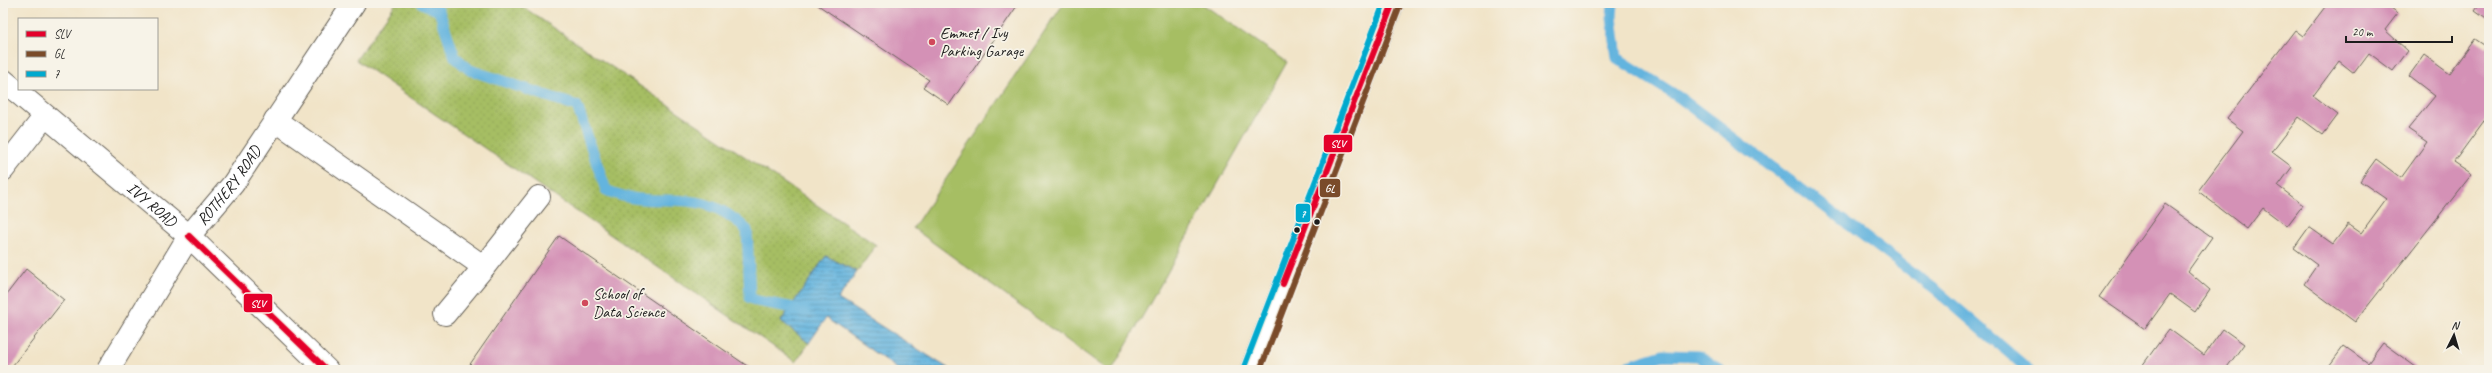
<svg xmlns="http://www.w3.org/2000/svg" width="2492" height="373" font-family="Caveat,sans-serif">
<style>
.grass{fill:#a6be63;stroke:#616d40}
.garden{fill:url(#garden-dots);stroke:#616d40}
.water{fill:url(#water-rules);stroke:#40687d}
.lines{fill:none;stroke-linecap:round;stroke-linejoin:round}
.stream{stroke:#63b4de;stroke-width:11}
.building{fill:#d491b6}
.minor-casing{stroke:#676258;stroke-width:24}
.major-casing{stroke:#676258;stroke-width:24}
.minor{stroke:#fff;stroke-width:22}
.major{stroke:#fff;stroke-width:22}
.bus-1-casing{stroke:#f7f3e8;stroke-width:9}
.bus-2-casing{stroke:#f7f3e8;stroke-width:9}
.bus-3-casing{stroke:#f7f3e8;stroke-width:9}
.bus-1{stroke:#e4002b;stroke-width:6}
.bus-2{stroke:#7a4b2a;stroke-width:6}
.bus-3{stroke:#00a9ce;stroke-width:6}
.poi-dot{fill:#d1495b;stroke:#f7f3e8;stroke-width:1.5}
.bus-dot{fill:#1c1c1c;stroke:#f7f3e8;stroke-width:1.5}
.labels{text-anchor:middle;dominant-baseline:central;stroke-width:3.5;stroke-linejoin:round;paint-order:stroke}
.poi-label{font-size:16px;fill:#1c1c1c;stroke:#f7f3e8;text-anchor:start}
.street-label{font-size:16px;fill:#1c1c1c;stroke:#f7f3e8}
.line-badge{stroke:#f7f3e8;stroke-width:1.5}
.badge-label{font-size:11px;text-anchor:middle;font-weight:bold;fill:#fff}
</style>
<defs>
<pattern id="garden-dots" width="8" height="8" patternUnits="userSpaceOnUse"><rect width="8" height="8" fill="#a6be63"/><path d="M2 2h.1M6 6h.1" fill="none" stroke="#8ea355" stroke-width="1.8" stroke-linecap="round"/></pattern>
<pattern id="water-rules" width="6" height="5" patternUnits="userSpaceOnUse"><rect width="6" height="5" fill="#63b4de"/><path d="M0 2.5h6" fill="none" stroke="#5192b3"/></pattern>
</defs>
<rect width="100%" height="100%" fill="#f7f3e8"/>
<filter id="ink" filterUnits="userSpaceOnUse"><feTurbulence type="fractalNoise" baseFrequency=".025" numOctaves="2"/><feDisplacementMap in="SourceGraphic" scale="8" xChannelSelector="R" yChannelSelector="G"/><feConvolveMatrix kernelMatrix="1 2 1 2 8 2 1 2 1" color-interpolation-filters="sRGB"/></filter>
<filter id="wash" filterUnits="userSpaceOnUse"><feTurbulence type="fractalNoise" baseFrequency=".012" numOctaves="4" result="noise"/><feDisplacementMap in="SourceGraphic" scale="16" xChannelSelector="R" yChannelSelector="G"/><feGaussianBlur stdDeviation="0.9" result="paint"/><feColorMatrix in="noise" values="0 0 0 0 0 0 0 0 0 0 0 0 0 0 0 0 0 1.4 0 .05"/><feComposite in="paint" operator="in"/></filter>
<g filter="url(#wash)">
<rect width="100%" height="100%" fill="#f1e4c8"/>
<g class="grass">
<polygon points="1064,3 1201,3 1287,62 1112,370 1108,370 913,228"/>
<polygon points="2489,356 2489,370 2480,370"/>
</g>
<polygon class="garden" points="396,3 517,3 876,245 857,272 826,256 781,321 809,343 796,362 356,60"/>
<polygon class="water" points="826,256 857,272 838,299 951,370 899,370 826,318 809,343 781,321"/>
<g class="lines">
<g class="stream">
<path d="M422,3L439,11L455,57L470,70L577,106L606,190C659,214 697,180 747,230L750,298L757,301L805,310"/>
<polyline points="1613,3 1612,17 1617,58 1680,98 1937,291 2029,370"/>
<polyline points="1615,370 1663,355 1698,356 1720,370"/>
</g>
</g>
<g id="blocks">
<g class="building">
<polygon points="815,3 1019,3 949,105 923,87 929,80"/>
<polygon points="2328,3 2384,3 2398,13 2385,30 2408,51 2393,71 2369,53 2354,73 2339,61 2313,96 2338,115 2323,135 2299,117 2272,152 2292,167 2278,186 2303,205 2287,226 2263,208 2247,229 2198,191 2243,131 2227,119 2295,30 2303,36"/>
<polygon points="2480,3 2489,3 2489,20 2475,10"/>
<polygon points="2475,39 2487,47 2489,44 2489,114 2454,162 2472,174 2355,322 2304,284 2317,265 2294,248 2309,227 2333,244 2348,224 2361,233 2386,199 2360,181 2376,159 2401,178 2427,142 2408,129 2435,96 2409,76 2424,55 2450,74"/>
<polygon points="2165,204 2212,237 2188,271 2210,290 2195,312 2170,294 2145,329 2099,297"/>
<polygon points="559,236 753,370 466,370"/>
<polygon points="26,269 64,300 9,370 3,370 3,299"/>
<polygon points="2169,329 2204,355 2223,329 2244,344 2225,370 2139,370"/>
<polygon points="2383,343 2420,370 2334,370 2329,366 2344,346 2368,363"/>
</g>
</g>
</g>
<g filter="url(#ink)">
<use href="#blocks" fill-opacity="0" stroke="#676258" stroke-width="1"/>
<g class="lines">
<defs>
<g id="minor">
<polyline points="275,120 484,267 445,314"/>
<polyline points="3,170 45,116"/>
<polyline points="484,267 539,197"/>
<path id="s1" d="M108,370L189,236L233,184L354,3"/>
</g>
<g id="major">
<path id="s2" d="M3,80L189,236L327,370"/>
<polyline points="1251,370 1393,3"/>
</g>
</defs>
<use href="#minor" class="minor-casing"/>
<use href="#major" class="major-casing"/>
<use href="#minor" class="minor"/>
<use href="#major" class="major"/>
<defs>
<g id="bus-1">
<polyline points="189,236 327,370"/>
<polyline points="1283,284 1393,3"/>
</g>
<polyline id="bus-2" points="1260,370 1400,6"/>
<polyline id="bus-3" points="1244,367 1384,3"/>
</defs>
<use href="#bus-1" class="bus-1-casing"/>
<use href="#bus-2" class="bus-2-casing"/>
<use href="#bus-3" class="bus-3-casing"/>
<use href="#bus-1" class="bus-1"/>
<use href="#bus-2" class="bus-2"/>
<use href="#bus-3" class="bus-3"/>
</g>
</g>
<g class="poi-dot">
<circle cx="932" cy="42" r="4"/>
<circle cx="585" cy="303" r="4"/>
</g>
<g class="bus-dot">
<circle cx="1317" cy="222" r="3.5"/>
<circle cx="1297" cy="230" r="3.5"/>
</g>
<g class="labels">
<g class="poi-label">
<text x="940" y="33">Emmet / Ivy<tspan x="940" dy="18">Parking Garage</tspan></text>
<text x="593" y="294">School of<tspan x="593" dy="18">Data Science</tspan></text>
</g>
<g class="street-label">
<text stroke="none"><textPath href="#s1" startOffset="221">ROTHERY ROAD</textPath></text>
<text stroke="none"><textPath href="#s2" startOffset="194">IVY ROAD</textPath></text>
</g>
</g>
<g class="line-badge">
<rect x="1323" y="134" width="30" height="19" rx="4" fill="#e4002b"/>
<rect x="1319" y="178" width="22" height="20" rx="4" fill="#7a4b2a"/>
<rect x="1295" y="203" width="16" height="20" rx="4" fill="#00a9ce"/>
<rect x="243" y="293" width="30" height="20" rx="4" fill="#e4002b"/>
</g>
<g class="badge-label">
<text x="1338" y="147">SLV</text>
<text x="1330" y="192">GL</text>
<text x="1303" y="217">7</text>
<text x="258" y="307">SLV</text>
</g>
<rect width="2492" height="373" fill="none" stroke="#f7f3e8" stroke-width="16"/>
<rect x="18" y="18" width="140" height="72" fill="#f7f3e8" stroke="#9f9d96"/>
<rect x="26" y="31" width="20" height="6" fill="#e4002b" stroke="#9f9d96"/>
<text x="54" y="38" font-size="12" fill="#1c1c1c">SLV</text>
<rect x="26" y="51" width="20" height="6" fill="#7a4b2a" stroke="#9f9d96"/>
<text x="54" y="58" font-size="12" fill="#1c1c1c">GL</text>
<rect x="26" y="71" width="20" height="6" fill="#00a9ce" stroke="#9f9d96"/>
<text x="54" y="78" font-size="12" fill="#1c1c1c">7</text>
<g transform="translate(2454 335) rotate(5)" stroke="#f7f3e8" stroke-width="3" paint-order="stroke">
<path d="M0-3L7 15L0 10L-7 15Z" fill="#1c1c1c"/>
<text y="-6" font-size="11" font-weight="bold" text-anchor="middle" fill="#1c1c1c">N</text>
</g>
<path d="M2346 36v6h106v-6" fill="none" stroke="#1c1c1c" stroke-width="2"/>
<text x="2352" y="36" font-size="12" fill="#1c1c1c" stroke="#f7f3e8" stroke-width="3" paint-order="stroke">20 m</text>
</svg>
